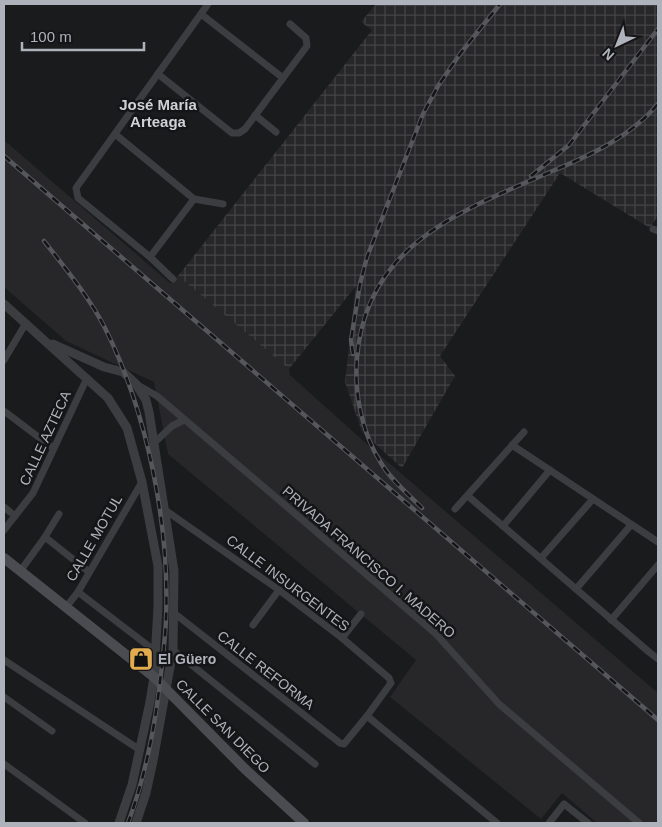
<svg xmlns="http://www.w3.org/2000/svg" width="662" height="827" font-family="Helvetica,sans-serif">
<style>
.built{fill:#272729}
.industrial{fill:url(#industrial-grid)}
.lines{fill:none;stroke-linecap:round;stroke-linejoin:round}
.minor{stroke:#3c3d41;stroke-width:7}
.tertiary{stroke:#3c3d41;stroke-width:9}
.secondary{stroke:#4a4c51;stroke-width:10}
.rail-casing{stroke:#55575c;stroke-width:4.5}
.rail{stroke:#151517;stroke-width:2.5;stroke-dasharray:8;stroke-linecap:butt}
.labels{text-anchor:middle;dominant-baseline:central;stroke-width:5;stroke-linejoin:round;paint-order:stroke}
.street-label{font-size:14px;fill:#aeb2bb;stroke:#151517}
.poi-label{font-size:14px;font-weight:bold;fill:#aeb2bb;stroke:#151517;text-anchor:start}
.neighbourhood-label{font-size:15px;font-weight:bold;fill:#cfd1d7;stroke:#151517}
</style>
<defs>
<pattern id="industrial-grid" width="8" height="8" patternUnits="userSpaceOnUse" patternTransform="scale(1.25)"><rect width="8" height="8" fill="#272729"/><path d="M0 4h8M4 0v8" fill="none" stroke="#444446"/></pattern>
</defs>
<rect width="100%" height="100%" fill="#1a1b1c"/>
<polygon class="built" points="4,140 171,284 178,276 289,369 290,375 369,446 658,693 658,823 597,823 562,793 541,819 390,697 416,660 168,454 154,382 66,341 4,287"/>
<polygon class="industrial" points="376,4 658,4 658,216 650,228 560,173 440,356 455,376 402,468 362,432 345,382 356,286 289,369 178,276 372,30 361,22"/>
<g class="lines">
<g class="minor">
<polyline points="201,14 283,78"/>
<polyline points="158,74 232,133 239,133 245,129 307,46 306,38 290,24"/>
<polyline points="255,115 276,132"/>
<polyline points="115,134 194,199"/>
<polyline points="194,199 223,204"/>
<polyline points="653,229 658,231"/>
<polyline points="150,257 194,199"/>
<polyline points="173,279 150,257 78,198 76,188 208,4"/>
<polyline points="4,360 26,323"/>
<polyline points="136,384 157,396 435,633 499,704 639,823"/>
<polyline points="4,411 53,448"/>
<polyline points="153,444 172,426 184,420"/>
<polyline points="512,445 658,542"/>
<polyline points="468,496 649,652 658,659"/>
<polyline points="4,507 15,516"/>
<polyline points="455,509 524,432"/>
<polyline points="165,510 279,590 342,638 389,678 391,683 367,716 344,744 340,743 174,613"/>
<polyline points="503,526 550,470"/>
<polyline points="4,530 33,493 87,378"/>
<polyline points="45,537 89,572"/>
<polyline points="541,558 593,499"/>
<polyline points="21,570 45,537 59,514"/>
<polyline points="576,589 631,525"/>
<polyline points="78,592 155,651"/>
<polyline points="67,606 78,592 142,482"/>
<polyline points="611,620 658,565"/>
<polyline points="253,625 279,590"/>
<polyline points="342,638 361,614"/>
<polyline points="173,650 315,764"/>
<polyline points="4,660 140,750"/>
<polyline points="4,697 52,731"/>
<polyline points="367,716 497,823"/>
<polyline points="4,764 85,823"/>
<polyline points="549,823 564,804 588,823"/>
</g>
<g class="tertiary">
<polyline points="4,304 108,398 127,428 142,482 158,566 158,607 154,677 150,702 132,785 119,823"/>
<polyline points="53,344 104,367 123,372 136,384 146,400 149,412 174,571 173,650 153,761 146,793 136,823"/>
</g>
<polyline class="secondary" points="4,558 154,677 245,769 304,823"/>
<defs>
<g id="rail">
<polyline points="4,156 658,720"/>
<polyline points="531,176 569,145 658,29"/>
<path d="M44,241C66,269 89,297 105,328C147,412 170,525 166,619C165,645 161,672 158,698C152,741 143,783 128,823"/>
<polyline points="353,354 351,340 360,284 367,257 423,114 438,86 460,54 500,4"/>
<path d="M422,508C408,494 391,480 381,463C362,433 354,394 357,358C366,243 463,210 555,170C593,154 631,136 658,104"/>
</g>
</defs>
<use href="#rail" class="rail-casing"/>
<use href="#rail" class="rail"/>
</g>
<defs>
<symbol id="shop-square" viewBox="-11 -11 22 22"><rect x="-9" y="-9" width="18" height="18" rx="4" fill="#e1ab4e" stroke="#151517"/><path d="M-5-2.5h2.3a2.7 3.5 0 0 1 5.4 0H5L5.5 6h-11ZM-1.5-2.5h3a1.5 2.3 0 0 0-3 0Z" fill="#111"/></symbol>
</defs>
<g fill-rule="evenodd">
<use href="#shop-square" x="127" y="645" width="28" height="28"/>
</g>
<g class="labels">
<g class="street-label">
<text transform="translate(45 438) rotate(-65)">CALLE AZTECA</text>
<text transform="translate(94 538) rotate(-60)">CALLE MOTUL</text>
<text transform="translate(369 562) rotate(41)">PRIVADA FRANCISCO I. MADERO</text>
<text transform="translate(288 583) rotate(37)">CALLE INSURGENTES</text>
<text transform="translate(266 670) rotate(38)">CALLE REFORMA</text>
<text transform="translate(223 726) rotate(45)">CALLE SAN DIEGO</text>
</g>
<g class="poi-label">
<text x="158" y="659">El Güero</text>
</g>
<g class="neighbourhood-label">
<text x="158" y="104">José María<tspan x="158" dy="17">Arteaga</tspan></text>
</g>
</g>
<rect width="662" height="827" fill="none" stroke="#aeb2bb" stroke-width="10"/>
<g transform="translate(617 45) rotate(223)" stroke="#151517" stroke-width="4" paint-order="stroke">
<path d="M0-4L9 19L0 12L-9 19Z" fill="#aeb2bb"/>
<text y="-8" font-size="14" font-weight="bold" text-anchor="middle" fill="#aeb2bb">N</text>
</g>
<path d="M22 42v8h122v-8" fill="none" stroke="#aeb2bb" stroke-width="2.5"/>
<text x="30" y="42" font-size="15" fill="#aeb2bb" stroke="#151517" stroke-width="4" paint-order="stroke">100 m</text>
</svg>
